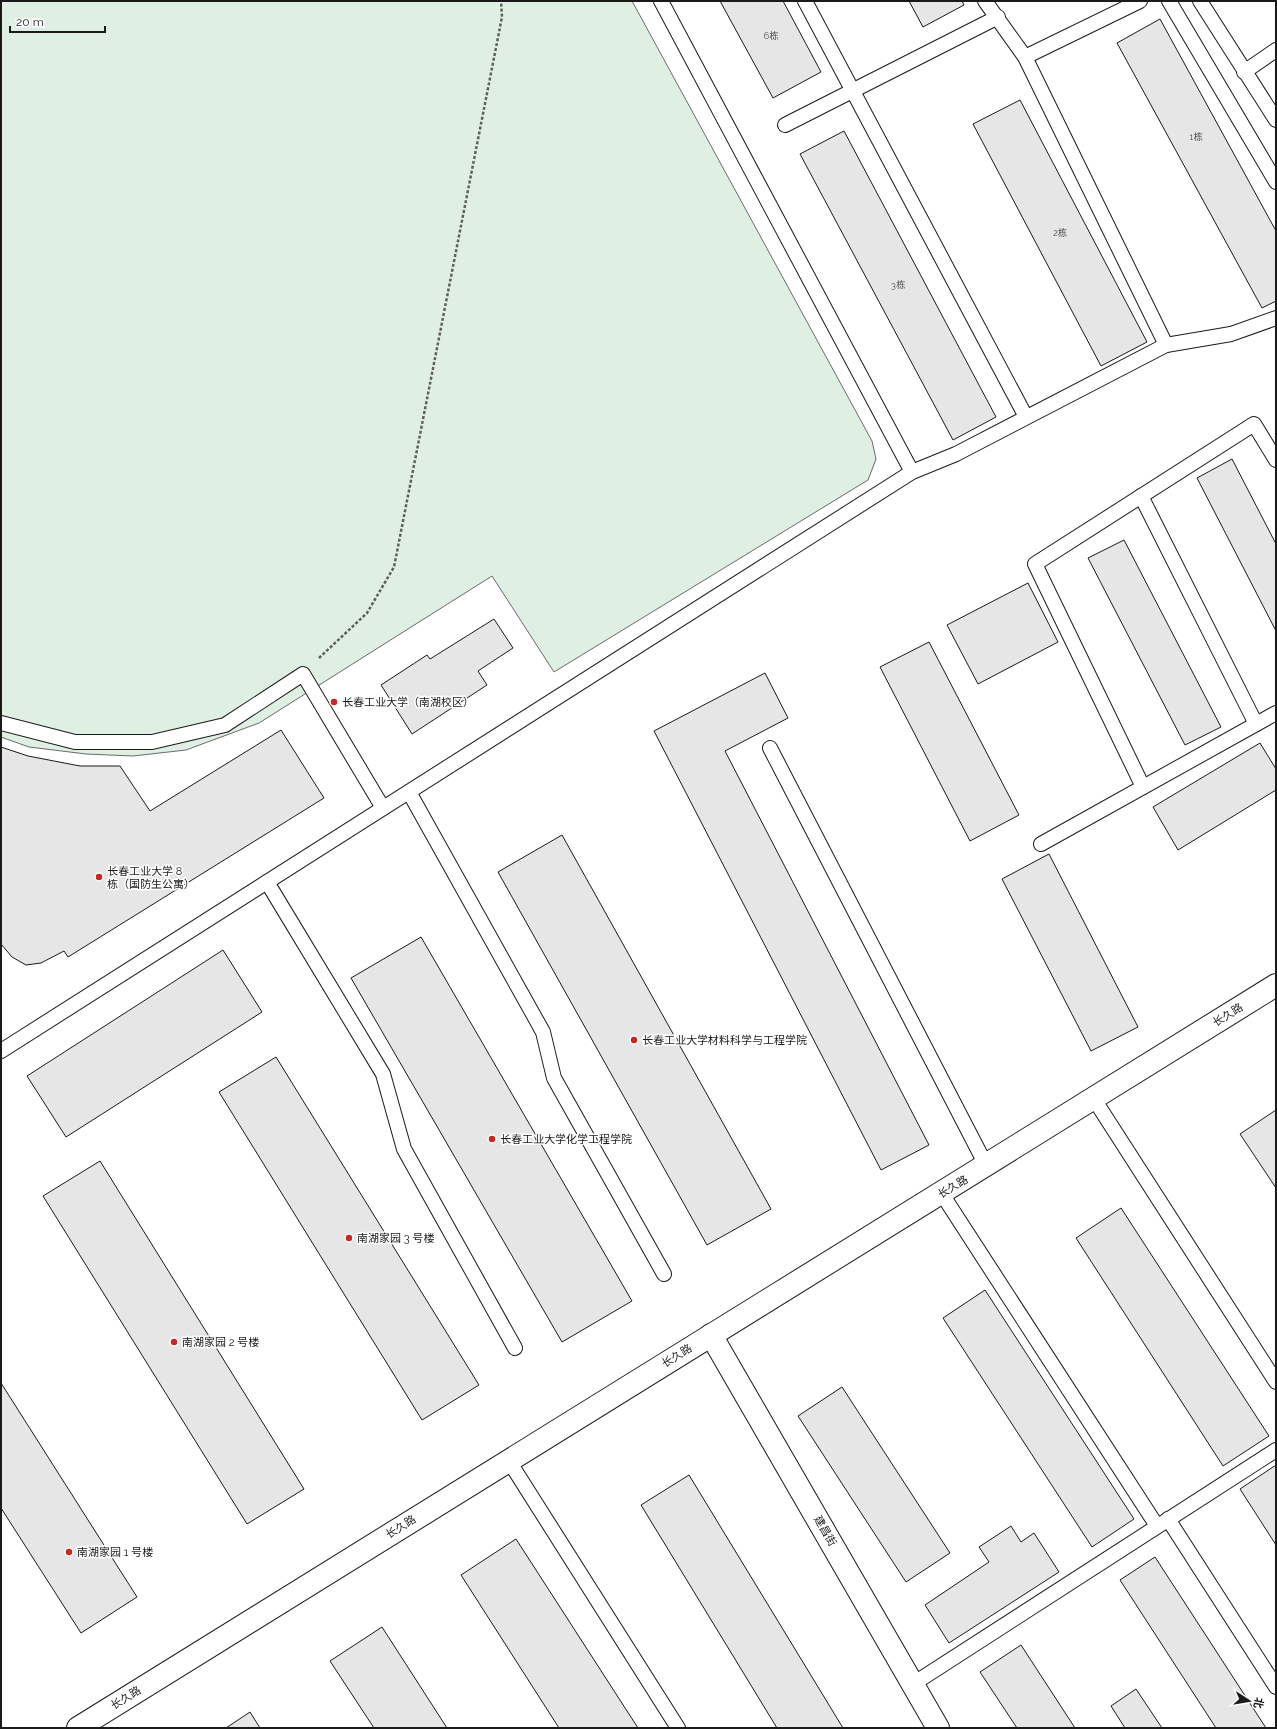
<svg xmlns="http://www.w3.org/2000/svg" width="1277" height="1729" font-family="Raleway,'Noto Sans SC',sans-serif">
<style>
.green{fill:#e0efe3;stroke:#6a6a6a}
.building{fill:#e6e6e6;stroke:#1a1a1a}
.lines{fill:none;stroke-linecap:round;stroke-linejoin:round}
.service-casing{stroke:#1a1a1a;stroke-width:16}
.tertiary-casing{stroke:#1a1a1a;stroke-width:24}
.path{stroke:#5f5f5f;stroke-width:2.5;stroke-dasharray:3 2;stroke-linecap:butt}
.service{stroke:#fff;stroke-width:14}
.tertiary{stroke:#fff;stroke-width:22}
.poi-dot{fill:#c62828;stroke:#fff;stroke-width:1.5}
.labels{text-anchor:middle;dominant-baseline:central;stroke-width:3;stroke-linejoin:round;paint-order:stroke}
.number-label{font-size:9px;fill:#4d4d4d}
.poi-label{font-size:11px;fill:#1a1a1a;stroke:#fff;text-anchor:start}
.street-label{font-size:11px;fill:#1a1a1a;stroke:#fff}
</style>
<rect width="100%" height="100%" fill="#fff"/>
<polygon class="green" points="1,1 632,1 872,441 876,459 868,480 554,672 492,576 259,723 186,750 133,756 86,754 29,747 1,737"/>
<g class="building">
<polygon points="720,1 783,1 821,72 773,98"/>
<polygon points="909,1 962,1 964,5 923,27"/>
<polygon points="1160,19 1276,231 1276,301 1262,308 1117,43"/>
<polygon points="1020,100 1147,342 1101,366 973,124"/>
<polygon points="844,131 996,417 953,440 800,154"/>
<polygon points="1232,459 1276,544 1276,631 1197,478"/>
<polygon points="1124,540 1221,727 1185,745 1088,558"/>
<polygon points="1028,583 1058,642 978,684 947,625"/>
<polygon points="494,619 513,648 478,671 487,685 412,734 381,685 427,655 430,659"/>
<polygon points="929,642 1019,815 970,841 880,667"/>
<polygon points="765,673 788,718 725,751 929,1145 881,1170 654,731"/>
<polygon points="281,730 324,798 68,957 64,951 41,963 26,965 12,957 1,944 1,747 28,756 80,766 120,766 150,811"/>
<polygon points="1260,743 1276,769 1276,790 1178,850 1153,807"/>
<polygon points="562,835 771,1209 707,1245 498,872"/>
<polygon points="1049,854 1138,1027 1091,1051 1002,879"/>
<polygon points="421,937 632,1301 562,1342 351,978"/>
<polygon points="223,950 262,1012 66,1137 27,1076"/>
<polygon points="276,1057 479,1385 422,1420 219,1092"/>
<polygon points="1276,1110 1276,1188 1240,1134"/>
<polygon points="100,1161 304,1489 247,1524 43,1196"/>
<polygon points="1121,1208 1269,1436 1223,1466 1076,1238"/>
<polygon points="985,1290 1134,1519 1092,1547 943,1318"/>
<polygon points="1,1383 137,1597 81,1633 1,1508"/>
<polygon points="842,1387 950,1553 906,1582 798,1416"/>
<polygon points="1276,1465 1276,1545 1240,1489"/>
<polygon points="689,1475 843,1728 777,1728 641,1505"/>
<polygon points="1011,1526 1021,1542 1034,1533 1059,1572 949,1643 925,1605 989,1562 979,1547"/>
<polygon points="516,1539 638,1728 559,1728 461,1575"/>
<polygon points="1155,1557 1266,1728 1216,1728 1120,1580"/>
<polygon points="382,1627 447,1728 374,1728 330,1661"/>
<polygon points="1021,1645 1075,1728 1017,1728 980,1672"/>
<polygon points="1136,1689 1162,1728 1125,1728 1111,1706"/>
<polygon points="250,1712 260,1728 226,1728"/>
</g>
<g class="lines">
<defs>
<g id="service">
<polyline points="661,1 912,472"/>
<polyline points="805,1 1026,417"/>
<polyline points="985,1 1025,57 1166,345"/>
<polyline points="1169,1 1276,182"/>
<polyline points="1200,1 1276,120"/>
<polyline points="1025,57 1140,1"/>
<polyline points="1244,72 1276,50"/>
<polyline points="785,125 998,17"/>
<polyline points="1141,496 1256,724"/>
<polyline points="1,723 75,742 152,742 225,725 303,674 383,808"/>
<polyline points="770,748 987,1167"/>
<polyline points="1143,787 1035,564 1254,424 1276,460"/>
<polyline points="409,792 543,1032 554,1078 664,1274"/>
<polyline points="1041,844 1276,713"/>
<polyline points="267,882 383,1074 404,1149 515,1348"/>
<polyline points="1,1051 912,472 956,454 1166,345 1231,334 1276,318"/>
<polyline points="1094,1099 1276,1382"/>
<polyline points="942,1194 1157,1526"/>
<polyline points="509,1461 678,1728"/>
<polyline points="1168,1519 1276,1687"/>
<polyline points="913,1684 1276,1450"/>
</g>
<g id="tertiary">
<polyline points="711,1335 938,1728"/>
<path d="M78,1728C477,1480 878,1235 1276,985"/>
</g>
</defs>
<use href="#service" class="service-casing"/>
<use href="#tertiary" class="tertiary-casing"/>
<polyline class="path" points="319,658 367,613 394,567 502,17 501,1"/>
<use href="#service" class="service"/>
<use href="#tertiary" class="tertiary"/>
</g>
<g class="poi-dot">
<circle cx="334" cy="702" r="4"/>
<circle cx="99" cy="877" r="4"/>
<circle cx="634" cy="1040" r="4"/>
<circle cx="492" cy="1139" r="4"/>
<circle cx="349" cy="1238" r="4"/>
<circle cx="174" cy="1342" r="4"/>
<circle cx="69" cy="1552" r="4"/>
</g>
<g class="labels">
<g class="number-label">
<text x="771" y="36">6栋</text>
<text x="1196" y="137">1栋</text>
<text x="1060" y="233">2栋</text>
<text x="898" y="285">3栋</text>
</g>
<g class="poi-label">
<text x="342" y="702">长春工业大学（南湖校区）</text>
<text x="107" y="871">长春工业大学 8<tspan x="107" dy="13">栋（国防生公寓）</tspan></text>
<text x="642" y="1040">长春工业大学材料科学与工程学院</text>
<text x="500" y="1139">长春工业大学化学工程学院</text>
<text x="357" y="1238">南湖家园 3 号楼</text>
<text x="182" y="1342">南湖家园 2 号楼</text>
<text x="77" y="1552">南湖家园 1 号楼</text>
</g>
<g class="street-label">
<text transform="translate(1228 1015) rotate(-32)">长久路</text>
<text transform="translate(953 1187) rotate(-31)">长久路</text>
<text transform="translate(677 1356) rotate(-32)">长久路</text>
<text transform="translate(401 1527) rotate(-32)">长久路</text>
<text transform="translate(825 1531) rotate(60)">建昌街</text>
<text transform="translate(126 1698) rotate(-32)">长久路</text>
</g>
</g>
<rect width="1277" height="1729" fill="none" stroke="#1a1a1a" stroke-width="4"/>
<g transform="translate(1249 1701) rotate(102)" stroke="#ffffff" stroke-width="3" paint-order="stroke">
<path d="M0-3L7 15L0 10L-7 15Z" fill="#1a1a1a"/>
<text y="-6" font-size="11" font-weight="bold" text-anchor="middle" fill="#1a1a1a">北</text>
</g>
<path d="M10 26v6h95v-6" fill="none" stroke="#1a1a1a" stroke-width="2"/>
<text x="16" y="26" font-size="12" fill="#1a1a1a" stroke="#ffffff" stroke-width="3" paint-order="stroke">20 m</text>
</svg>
